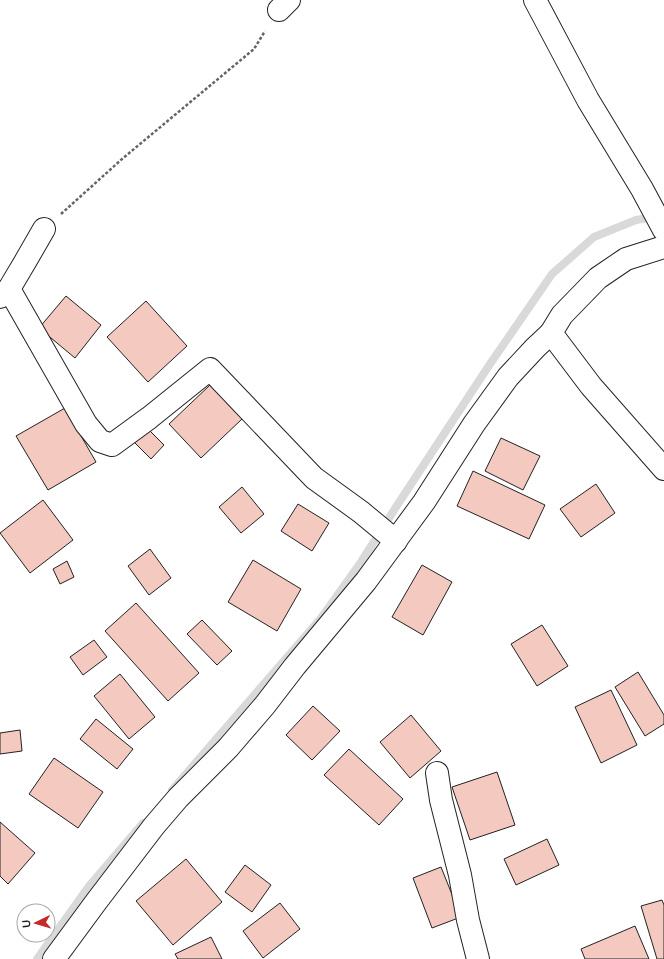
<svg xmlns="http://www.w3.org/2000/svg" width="664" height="959" font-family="'Nunito Sans',sans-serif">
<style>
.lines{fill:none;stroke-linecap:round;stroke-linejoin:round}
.stream{stroke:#d9d9d9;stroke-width:8}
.building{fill:#f3c9c0;stroke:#222}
.minor-casing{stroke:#222;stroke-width:24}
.path{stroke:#646464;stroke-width:2.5;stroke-dasharray:3 2;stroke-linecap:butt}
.minor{stroke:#fff;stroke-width:22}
</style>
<rect width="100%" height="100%" fill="#fff"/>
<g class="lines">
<g class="stream">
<polyline points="172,790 321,618 361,562 396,507 490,364 552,274 594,237 636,220 655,217"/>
<polyline points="37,959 89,886 143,823"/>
</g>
</g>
<g class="building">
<polygon points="66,296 101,325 75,358 39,328"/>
<polygon points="146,301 187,346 148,382 107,337"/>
<polygon points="210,385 242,419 201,458 169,424"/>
<polygon points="65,408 96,462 48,490 16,436"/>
<polygon points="146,427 164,445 151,459 133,441"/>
<polygon points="501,438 540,456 523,490 485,471"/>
<polygon points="473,471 545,505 529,539 457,506"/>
<polygon points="596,484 615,513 581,537 560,509"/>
<polygon points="242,487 264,514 241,533 219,507"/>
<polygon points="43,500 73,540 30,573 0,533"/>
<polygon points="298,504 329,523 312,551 281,531"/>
<polygon points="150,549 171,578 149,595 128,566"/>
<polygon points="253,560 301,589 277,631 228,602"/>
<polygon points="67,561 74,577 60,584 53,569"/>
<polygon points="422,565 452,582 423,635 392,617"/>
<polygon points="136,603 199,673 168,701 105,631"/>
<polygon points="202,620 232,651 217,665 187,634"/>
<polygon points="542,625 568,666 537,686 511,644"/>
<polygon points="94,640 107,657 83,675 70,657"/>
<polygon points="638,672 664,715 664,724 645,736 615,687"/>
<polygon points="120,674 155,717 129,739 94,696"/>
<polygon points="611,690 637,745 601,763 575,707"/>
<polygon points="313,706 340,731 312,760 286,735"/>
<polygon points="411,715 441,751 410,778 380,742"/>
<polygon points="96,719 133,749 117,769 80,739"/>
<polygon points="20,730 22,751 0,754 0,733"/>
<polygon points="349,749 403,799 379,825 324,775"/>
<polygon points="54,758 103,792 78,828 29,794"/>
<polygon points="497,772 515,825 470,840 452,787"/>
<polygon points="0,822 35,853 8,884 0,876"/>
<polygon points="547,839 559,865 516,885 504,859"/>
<polygon points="186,859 222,902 173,945 136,901"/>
<polygon points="245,865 271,885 252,912 225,892"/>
<polygon points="441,867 461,917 432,928 413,878"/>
<polygon points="662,900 664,905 664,959 657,959 641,906"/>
<polygon points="280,903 300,929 263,958 243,931"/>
<polygon points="635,926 649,959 585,959 581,949"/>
<polygon points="211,937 222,959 178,959 175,954"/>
</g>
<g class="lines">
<defs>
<g id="minor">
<polyline points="535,0 588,100 642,189 664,230"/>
<polyline points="279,10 289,0"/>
<polyline points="664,247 626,259 598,278 562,315 551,333 591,386 664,469"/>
<polyline points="9,289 86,424 100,441 112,445 149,418 210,369 314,478 361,512 396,541"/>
<polyline points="0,297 9,289 25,262 44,229"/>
<polyline points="437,773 441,800 460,875 468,920 478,959"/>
<polyline points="54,959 96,902 154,826 178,798 228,748 265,705 295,666 366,581 424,502 474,424 508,377 535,348 551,333"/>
</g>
</defs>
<use href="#minor" class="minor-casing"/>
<polyline class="path" points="61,214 122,159 254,49 265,31"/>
<use href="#minor" class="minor"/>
</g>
<g transform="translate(36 923) rotate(265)"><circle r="19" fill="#ffffff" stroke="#a7a7a7"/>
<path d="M0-3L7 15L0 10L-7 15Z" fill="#c62828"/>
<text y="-6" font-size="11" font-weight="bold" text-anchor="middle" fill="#222222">U</text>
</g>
</svg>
